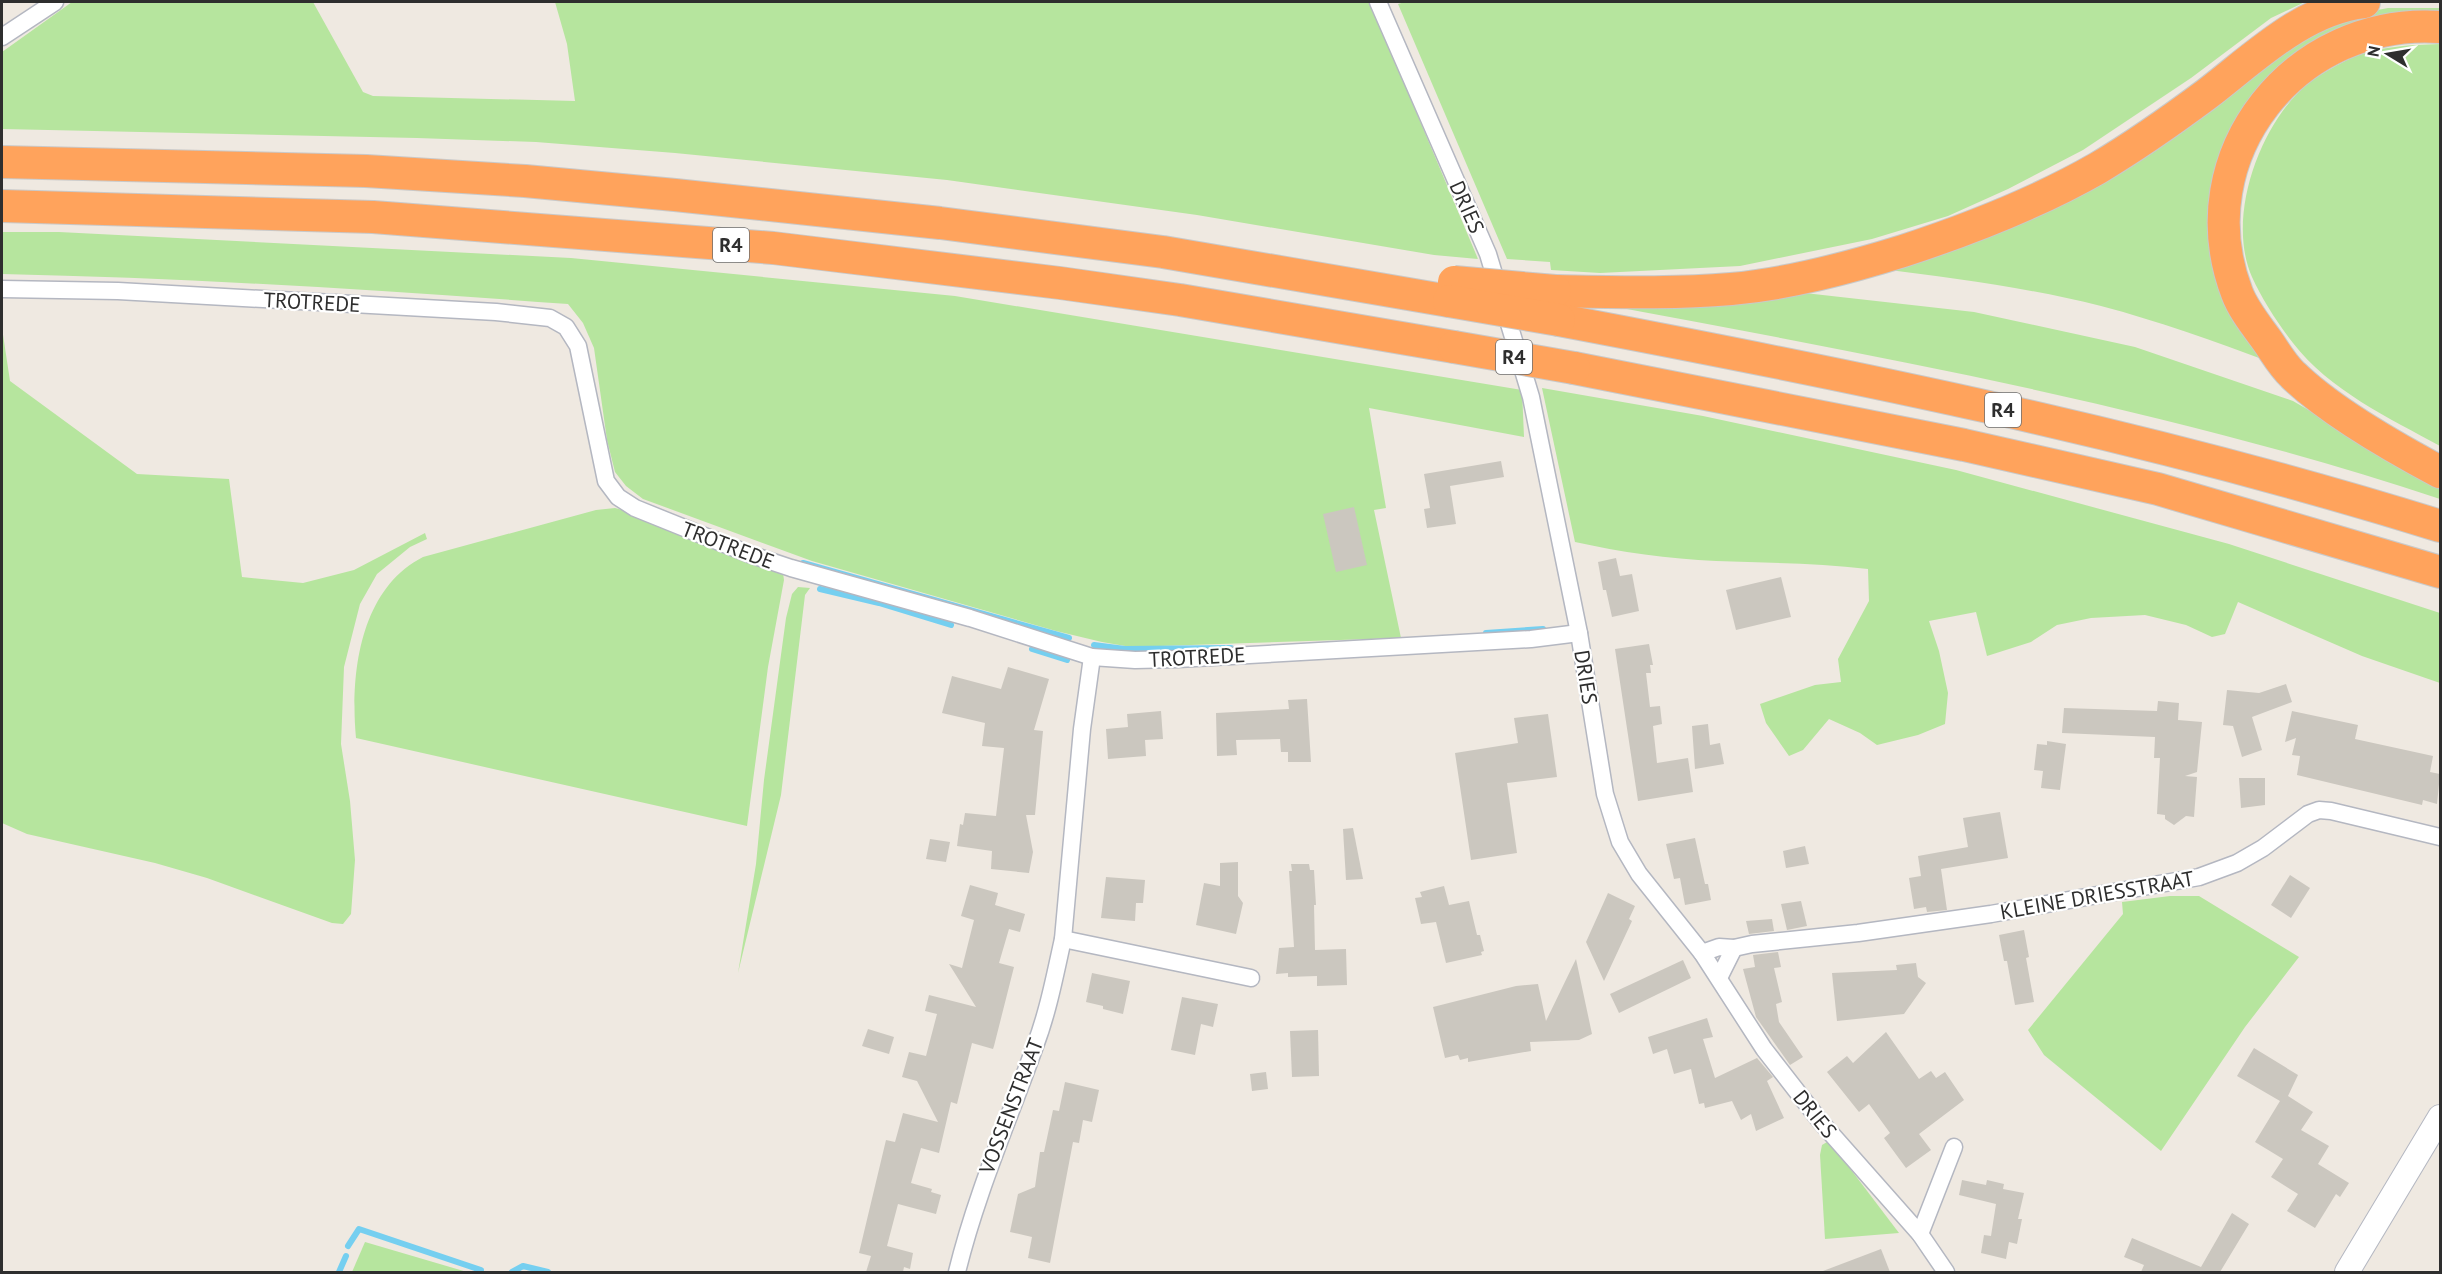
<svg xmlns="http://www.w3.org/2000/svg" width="2442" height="1274" font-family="'PT Sans',sans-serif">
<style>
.green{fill:#b6e59e}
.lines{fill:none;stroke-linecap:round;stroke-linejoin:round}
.stream{stroke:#75cff0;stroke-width:6}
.building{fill:#cbc7bf}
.street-casing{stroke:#b4b7c1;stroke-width:19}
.secondary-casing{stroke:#b4b7c1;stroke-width:26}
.highway-casing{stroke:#c9c9c9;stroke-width:34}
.street{stroke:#fff;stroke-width:16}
.secondary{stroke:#fff;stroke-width:24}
.highway{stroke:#ffa35c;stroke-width:32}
.highway-bridge-casing{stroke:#c9c9c9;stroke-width:34;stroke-linecap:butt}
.highway-bridge{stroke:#ffa35c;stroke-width:32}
.labels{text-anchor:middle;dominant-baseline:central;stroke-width:4.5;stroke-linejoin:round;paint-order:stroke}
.shield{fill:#fff;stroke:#6d6d6d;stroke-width:1.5}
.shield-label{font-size:20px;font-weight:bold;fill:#2e2e2e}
.street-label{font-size:21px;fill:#2e2e2e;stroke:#fff}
</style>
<rect width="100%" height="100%" fill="#efe9e1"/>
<g class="green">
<polygon points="72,2 313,2 363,92 373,96 575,101 567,44 555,2 1370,2 1478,259 1434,255 1197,215 947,180 675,153 536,142 417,138 2,129 2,52"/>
<polygon points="1405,2 2305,2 2271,18 2191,78 2083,150 2008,189 1948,216 1872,239 1740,266 1600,273 1551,270 1550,262 1507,259 1398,4"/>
<path d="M2388,8H2440V17L2373,22L2220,165L2270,362C2214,341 2158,321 2101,306C2029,288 1954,278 1880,269L1945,249L2283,48L2351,15Z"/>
<path d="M2440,44V446C2389,418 2329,390 2293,343C2278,324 2262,299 2252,277C2226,218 2259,127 2305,86C2316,76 2334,67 2347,60C2377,46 2409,45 2440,44Z"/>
<path d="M2,232H59L571,258L955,296L1522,390L1524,437L1369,408L1386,508L1374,510L1401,638L1131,647L1102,642L1056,631L812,561L643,499L626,486L615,472L607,440L594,348L583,323L568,304C379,290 191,278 2,274Z"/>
<path d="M1787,291L1974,312L2135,347L2293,401L2440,486V499C2172,410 1894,359 1616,307Z"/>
<polygon points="2,328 10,381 137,474 229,479 242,577 303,583 354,570 425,533 427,539 410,547 377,574 360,604 344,667 341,744 350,801 355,860 351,914 343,924 332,923 207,878 155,863 27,834 2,823"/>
<path d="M1542,388L1703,416L1956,470L2229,544L2440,613V683L2362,656L2238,602L2225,634L2212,637L2186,625L2145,615L2091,618L2057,625L2031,642L1987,656L1976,612L1929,621L1939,651L1948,693L1945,724L1918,735L1877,745L1860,733L1829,719L1803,750L1789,756L1766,723L1760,704L1815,685L1841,682L1838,659L1869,601L1868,569C1817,563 1767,563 1716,561C1669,559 1620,552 1575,542Z"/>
<path d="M615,508L630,512L783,573L784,580L768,667L747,826L356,738C350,674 360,589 423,557L596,510Z"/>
<polygon points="798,587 810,588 805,595 781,795 738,973 756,864 764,780 786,618 792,594"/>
<polygon points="2170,896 2199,896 2299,957 2245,1027 2161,1151 2044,1055 2028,1030 2123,914 2122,902"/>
<polygon points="1827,1142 1836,1150 1899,1233 1825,1239 1820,1155 1822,1145"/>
<polygon points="365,1242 467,1272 352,1272"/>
</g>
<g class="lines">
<g class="stream">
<polyline points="803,563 1069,638"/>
<polyline points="820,589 879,603 951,625"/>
<polyline points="1486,633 1543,629"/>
<polyline points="1094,645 1125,649 1231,648"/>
<polyline points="1032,649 1067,660"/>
<polyline points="348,1246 359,1229 481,1270"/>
<polyline points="339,1272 346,1256"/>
<polyline points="512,1272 523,1266 548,1272"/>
</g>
</g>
<g class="building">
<polygon points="1501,461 1504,477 1450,486 1456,524 1427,528 1424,509 1430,508 1424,474"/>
<polygon points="1354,507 1367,565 1336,572 1323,514"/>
<polygon points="1616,558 1620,576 1632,574 1639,611 1612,617 1606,590 1603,590 1598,562"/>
<polygon points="1781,577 1791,617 1736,630 1726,590"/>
<polygon points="1649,644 1653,665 1650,665 1651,673 1646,673 1650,707 1660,706 1662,724 1653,726 1657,763 1688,758 1693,792 1638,801 1615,649"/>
<polygon points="1008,667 1049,679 1034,730 1043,731 1035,815 1026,815 1033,852 1029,873 991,869 992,851 957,846 960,824 963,825 965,813 996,816 1004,748 982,746 985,723 942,713 952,676 1001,689"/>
<polygon points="2286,684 2292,702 2252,717 2262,750 2242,757 2233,726 2223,725 2227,690 2259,693"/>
<polygon points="1307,699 1311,762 1288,762 1288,752 1281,752 1280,739 1236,740 1237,755 1217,756 1216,713 1289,709 1288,700"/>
<polygon points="2158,701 2179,703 2178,720 2202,722 2197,772 2185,776 2197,777 2194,817 2186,816 2174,825 2165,819 2165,815 2157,814 2160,758 2154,758 2155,737 2062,733 2064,708 2157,711"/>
<polygon points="1161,711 1163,739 1145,740 1146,756 1108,759 1106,729 1128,727 1127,714"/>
<polygon points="2292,711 2358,725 2355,739 2433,756 2430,772 2440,774 2437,804 2423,800 2422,805 2297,775 2300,756 2292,755 2296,738 2285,742"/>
<polygon points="1548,714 1557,777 1507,783 1517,853 1471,860 1455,753 1518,743 1514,718"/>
<polygon points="1708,724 1710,745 1720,743 1724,764 1695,769 1692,726"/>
<polygon points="2047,741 2066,744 2060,790 2041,788 2043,771 2034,770 2037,744 2047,745"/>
<polygon points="2239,778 2265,778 2265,805 2241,808"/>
<polygon points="2000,812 2008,858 1941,869 1947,910 1927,912 1926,907 1914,909 1909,878 1921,876 1918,856 1968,847 1963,818"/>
<polygon points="1353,828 1363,879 1346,880 1343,829"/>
<polygon points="1695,838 1705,884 1708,884 1711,900 1685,905 1680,878 1674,879 1666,844"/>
<polygon points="930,839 950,842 946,862 926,859"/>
<polygon points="1805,846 1809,864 1786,868 1783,851"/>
<polygon points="1238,862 1238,896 1243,903 1236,934 1196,925 1204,883 1220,886 1220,863"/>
<polygon points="1291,864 1309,864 1310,870 1314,870 1316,905 1314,905 1315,950 1346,949 1347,985 1317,986 1317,976 1288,977 1288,973 1276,974 1279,948 1294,947 1289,871 1292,871"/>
<polygon points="2290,875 2310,888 2291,918 2271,905"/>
<polygon points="1106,877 1145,880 1143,903 1136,903 1135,921 1101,918"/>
<polygon points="970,885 998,893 995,905 1025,914 1020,932 1009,929 999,963 1014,967 994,1046 993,1049 972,1043 957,1104 951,1102 939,1153 921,1148 911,1183 932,1189 931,1192 941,1195 936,1214 898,1204 887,1246 913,1253 910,1269 904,1267 903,1272 866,1272 871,1256 859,1253 886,1140 895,1142 903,1113 938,1122 917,1081 902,1077 909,1052 926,1056 937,1014 925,1011 929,995 976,1007 949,964 962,968 974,920 961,916"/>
<polygon points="1444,886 1449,905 1469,901 1477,935 1480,935 1484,951 1481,952 1482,955 1446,963 1436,922 1421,924 1415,898 1422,897 1420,892"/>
<polygon points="1608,893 1635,906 1629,919 1632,921 1604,981 1586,942"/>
<polygon points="1801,901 1807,926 1787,930 1781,904"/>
<polygon points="1772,919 1774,931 1749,934 1746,921"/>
<polygon points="2024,930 2029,957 2026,958 2034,1002 2015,1005 2007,961 2004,961 1999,935"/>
<polygon points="1778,952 1781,967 1774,968 1782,1002 1776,1004 1779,1022 1803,1057 1790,1065 1756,1017 1743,969 1755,967 1753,955"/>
<polygon points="1576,959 1592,1034 1579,1040 1530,1042 1531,1051 1468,1062 1468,1058 1460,1060 1458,1055 1445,1058 1433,1007 1516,986 1538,984 1546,1021"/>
<polygon points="1683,960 1691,978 1619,1013 1610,994"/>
<polygon points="1916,963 1918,977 1926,983 1904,1014 1837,1021 1832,973 1897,970 1896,965"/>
<polygon points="1092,973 1130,981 1123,1014 1103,1009 1103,1006 1086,1002"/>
<polygon points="1182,997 1218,1004 1213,1027 1201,1024 1195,1055 1171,1050"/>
<polygon points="1707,1018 1713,1037 1703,1039 1715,1078 1757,1058 1773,1077 1767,1081 1784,1118 1756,1131 1751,1114 1741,1120 1732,1101 1705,1108 1704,1103 1699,1104 1691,1069 1674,1074 1667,1049 1653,1054 1648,1037"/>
<polygon points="868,1029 894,1037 889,1054 862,1046"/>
<polygon points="1318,1030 1319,1076 1292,1077 1290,1031"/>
<polygon points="1886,1032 1919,1079 1931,1071 1936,1078 1945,1072 1964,1100 1919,1134 1931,1150 1906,1168 1884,1138 1890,1133 1869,1104 1859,1112 1827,1072 1847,1056 1853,1063"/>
<polygon points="2254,1048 2298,1075 2288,1096 2313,1112 2301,1130 2329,1146 2318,1164 2349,1183 2340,1197 2336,1194 2315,1228 2287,1211 2298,1194 2271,1177 2283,1159 2255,1142 2280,1101 2237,1076"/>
<polygon points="1266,1072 1268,1089 1252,1091 1250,1074"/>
<polygon points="1065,1082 1099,1090 1092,1122 1083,1120 1079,1143 1073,1142 1050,1263 1028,1258 1032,1237 1010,1232 1018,1194 1035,1187 1040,1152 1044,1152 1053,1110 1059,1111"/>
<polygon points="1962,1180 1986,1185 1987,1180 2004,1184 2003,1189 2024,1193 2018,1219 2022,1219 2017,1244 2009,1242 2006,1259 1981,1253 1984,1235 1991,1236 1996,1204 1959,1195"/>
<polygon points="2232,1213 2249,1224 2220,1272 2141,1272 2144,1265 2124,1257 2132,1238 2201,1267"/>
<polygon points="1881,1249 1890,1272 1824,1272 1823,1271"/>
</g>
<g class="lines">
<defs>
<g id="street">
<polyline points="1378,2 1488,254 1531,397 1579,633 1605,794 1620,842 1639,874 1702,953 1764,1049 1820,1121 1920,1234 1946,1272"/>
<polyline points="2,37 55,2"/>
<polyline points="2,289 118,291 496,312 550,318 566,327 578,346 606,481 618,497 635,508 749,554 791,568 970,618 1092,657 1135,660 1178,659 1531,639 1579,633"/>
<polyline points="1063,939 1251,978"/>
<polyline points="1702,953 1719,947 1734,948 1752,944 1858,933 1991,914 2199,877 2237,863 2263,848 2308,814 2319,810 2331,811 2440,837"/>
<polyline points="1719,978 1734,948"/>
<polyline points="1920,1234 1954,1147"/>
<path d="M957,1272C976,1194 1008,1122 1035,1046C1048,1012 1055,975 1063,939L1082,729L1092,657"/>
</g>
<polyline id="secondary" points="2347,1272 2440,1117"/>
<g id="highway">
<path d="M2440,27C2297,17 2184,154 2237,293C2243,309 2255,324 2266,339C2274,350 2282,365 2293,375C2331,412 2393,447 2440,472"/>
<polyline points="2,162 366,171 525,181 675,195 940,223 1163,252 1449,301"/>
<polyline points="2,206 373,217 773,248 1060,283 1180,300 1454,347"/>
<path d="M1555,291C1614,292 1672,294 1731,289C1789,284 1848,268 1903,251C1970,229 2037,203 2098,168C2135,146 2172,120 2207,94C2254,58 2303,9 2364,2"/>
<path d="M1559,320C1856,376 2152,436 2440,526"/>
<polyline points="1574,368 1964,445 2158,489 2440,572"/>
</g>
</defs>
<use href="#street" class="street-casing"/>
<use href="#secondary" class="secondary-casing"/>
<use href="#highway" class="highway-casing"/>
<use href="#street" class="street"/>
<use href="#secondary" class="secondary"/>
<use href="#highway" class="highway"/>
<defs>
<g id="highway-bridge">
<polyline points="1454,282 1555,291"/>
<polyline points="1449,301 1559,320"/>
<polyline points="1454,347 1574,368"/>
</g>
</defs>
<use href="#highway-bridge" class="highway-bridge-casing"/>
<use href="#highway-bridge" class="highway-bridge"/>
</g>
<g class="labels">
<g class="shield">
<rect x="713" y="228" width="36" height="34" rx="4.5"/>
<rect x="1496" y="340" width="36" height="34" rx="4.5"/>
<rect x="1985" y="393" width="36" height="34" rx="4.5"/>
</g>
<g class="shield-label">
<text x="731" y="245">R4</text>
<text x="1514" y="357">R4</text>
<text x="2003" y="410">R4</text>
</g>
<g class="street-label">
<text transform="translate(1467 207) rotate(66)">DRIES</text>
<text transform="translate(312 302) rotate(3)">TROTREDE</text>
<text transform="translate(728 545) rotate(21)">TROTREDE</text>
<text transform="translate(1197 657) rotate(-3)">TROTREDE</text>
<text transform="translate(1586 677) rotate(81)">DRIES</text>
<text transform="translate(2097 895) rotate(-10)">KLEINE DRIESSTRAAT</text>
<text transform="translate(1011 1106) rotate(-69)">VOSSENSTRAAT</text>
<text transform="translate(1815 1114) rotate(51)">DRIES</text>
</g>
</g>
<rect width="2442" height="1274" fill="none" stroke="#2e2e2e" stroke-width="6"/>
<g transform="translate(2388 54) rotate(281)" stroke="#ffffff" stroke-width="4.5" paint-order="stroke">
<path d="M0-4.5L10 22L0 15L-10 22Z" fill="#2e2e2e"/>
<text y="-9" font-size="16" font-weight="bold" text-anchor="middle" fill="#2e2e2e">N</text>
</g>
</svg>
